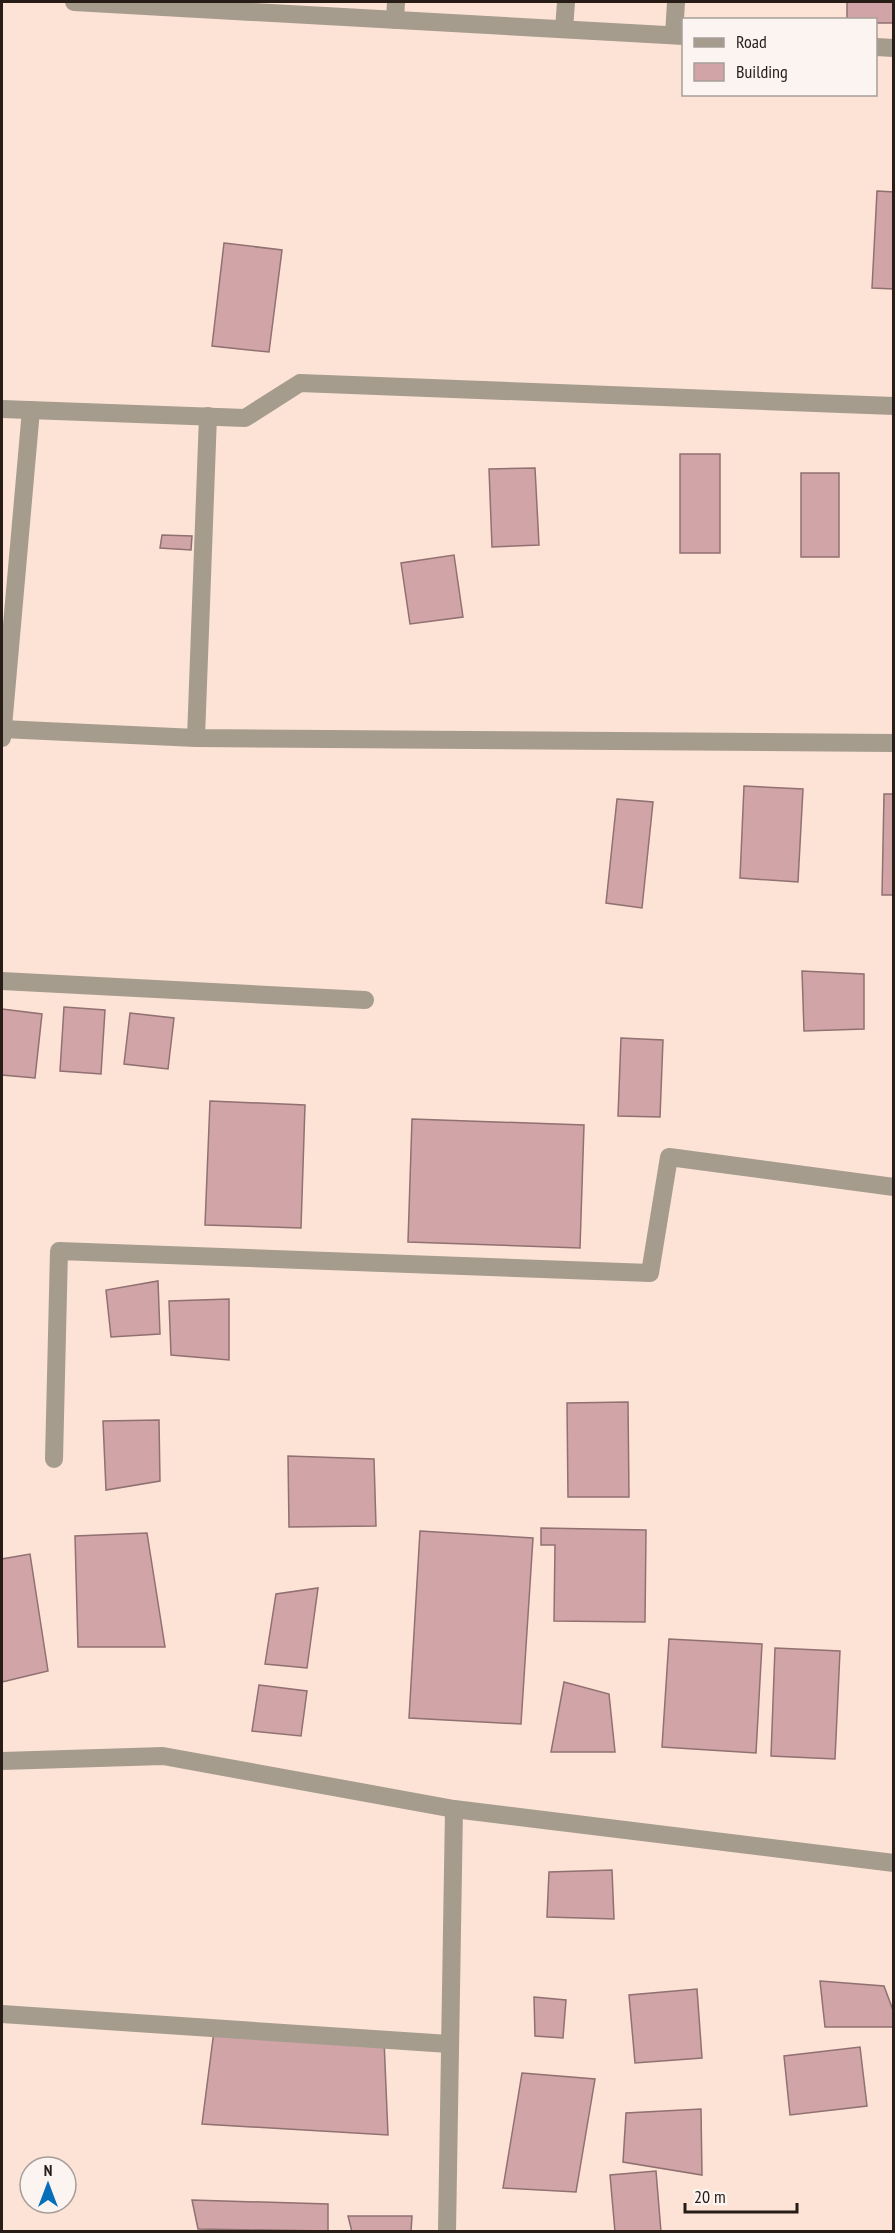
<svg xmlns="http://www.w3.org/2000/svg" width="895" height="2233" font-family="'PT Sans Narrow',sans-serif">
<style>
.building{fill:#d1a5a7;stroke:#907071;stroke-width:1.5}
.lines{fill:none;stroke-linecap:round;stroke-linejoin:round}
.minor{stroke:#a59c8e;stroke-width:18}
</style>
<rect width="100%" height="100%" fill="#fce3d6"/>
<g class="building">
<polygon points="847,2 894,2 894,23 876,23 876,20 847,20"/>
<polygon points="877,191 894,192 894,289 872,288"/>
<polygon points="224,243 282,250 269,352 212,346"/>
<rect x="680" y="454" width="40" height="99"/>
<polygon points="535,468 539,545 492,547 489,469"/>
<rect x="801" y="473" width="38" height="84"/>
<polygon points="162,535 192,536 191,550 160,548"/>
<polygon points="454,555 463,617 410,624 401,563"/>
<polygon points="744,786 803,789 798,882 740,878"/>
<polygon points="884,794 894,794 894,895 882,895"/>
<polygon points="617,799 653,802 642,908 606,903"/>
<polygon points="802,971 864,974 864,1029 804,1031"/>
<polygon points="64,1007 105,1010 101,1074 60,1071"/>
<polygon points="2,1009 42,1014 35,1078 2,1075"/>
<polygon points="130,1013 174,1018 168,1069 124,1064"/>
<polygon points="621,1038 663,1040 660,1117 618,1116"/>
<polygon points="210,1101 305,1105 301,1228 205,1225"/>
<polygon points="412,1119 584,1125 580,1248 408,1242"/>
<polygon points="158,1281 160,1334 111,1337 106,1290"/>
<polygon points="229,1299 229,1360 171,1355 169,1301"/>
<polygon points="628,1402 629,1497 568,1497 567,1403"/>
<polygon points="159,1420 160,1481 106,1490 103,1421"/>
<polygon points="288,1456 374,1459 376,1526 289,1527"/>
<polygon points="541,1528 646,1530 645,1622 554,1621 555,1545 541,1545"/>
<polygon points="420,1531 533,1538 521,1724 409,1718"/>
<polygon points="147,1533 165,1647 78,1647 75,1536"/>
<polygon points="30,1554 48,1671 2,1682 2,1559"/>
<polygon points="318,1588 307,1668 265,1664 276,1594"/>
<polygon points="669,1639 762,1644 756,1753 662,1747"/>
<polygon points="775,1648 840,1651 835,1759 771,1756"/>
<polygon points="564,1682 609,1694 615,1752 551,1752"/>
<polygon points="259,1685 307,1691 301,1736 252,1731"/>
<polygon points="612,1870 614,1919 547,1917 549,1872"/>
<polygon points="820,1981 884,1986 894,2013 894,2027 825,2027"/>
<polygon points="697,1989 702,2058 635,2063 629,1995"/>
<polygon points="534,1997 566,2000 563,2038 535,2036"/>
<polygon points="214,2031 384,2040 388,2135 202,2124"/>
<polygon points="860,2047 867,2106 790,2115 784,2056"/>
<polygon points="522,2073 595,2079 576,2192 503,2188"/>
<polygon points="701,2109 702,2175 623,2162 626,2113"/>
<polygon points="656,2171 661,2232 615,2232 610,2175"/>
<polygon points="192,2200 328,2204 328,2231 198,2229"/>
<polygon points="348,2216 412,2216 411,2232 352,2232"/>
</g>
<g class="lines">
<g class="minor">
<polyline points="74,2 684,36"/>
<polyline points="395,20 396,2"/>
<polyline points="564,29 566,2"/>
<polyline points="674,35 676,2"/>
<polyline points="876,47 894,48"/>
<polyline points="2,409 245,418 300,383 894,406"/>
<polyline points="2,729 196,738 894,743"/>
<polyline points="2,738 31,410"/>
<polyline points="196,738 208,416"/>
<polyline points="2,981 365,1000"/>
<polyline points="54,1459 59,1251 650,1273 669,1157 894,1187"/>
<polyline points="2,1761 163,1756 454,1809"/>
<polyline points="2,2014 449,2044"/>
<polyline points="447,2232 454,1809 894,1863"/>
</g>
</g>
<rect width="895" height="2233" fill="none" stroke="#271c16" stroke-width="6"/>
<rect x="682" y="18" width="195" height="78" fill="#fbf4f1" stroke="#a69e99" stroke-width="1.5"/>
<rect x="694" y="38" width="30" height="9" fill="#a59c8e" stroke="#a69e99" stroke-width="1.5"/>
<text x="736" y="48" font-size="18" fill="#271c16">Road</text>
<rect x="694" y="63" width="30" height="18" fill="#d1a5a7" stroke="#a69e99" stroke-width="1.5"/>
<text x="736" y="78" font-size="18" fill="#271c16">Building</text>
<g transform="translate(48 2185)"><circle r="28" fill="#fbf4f1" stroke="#a69e99" stroke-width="1.5"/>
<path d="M0-4.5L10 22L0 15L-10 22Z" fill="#076eba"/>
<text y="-9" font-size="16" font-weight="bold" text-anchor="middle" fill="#271c16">N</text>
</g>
<path d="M685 2203v9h112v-9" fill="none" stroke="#271c16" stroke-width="3"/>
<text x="694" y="2203" font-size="18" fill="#271c16" stroke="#fbf4f1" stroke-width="4.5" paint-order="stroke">20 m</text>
</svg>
